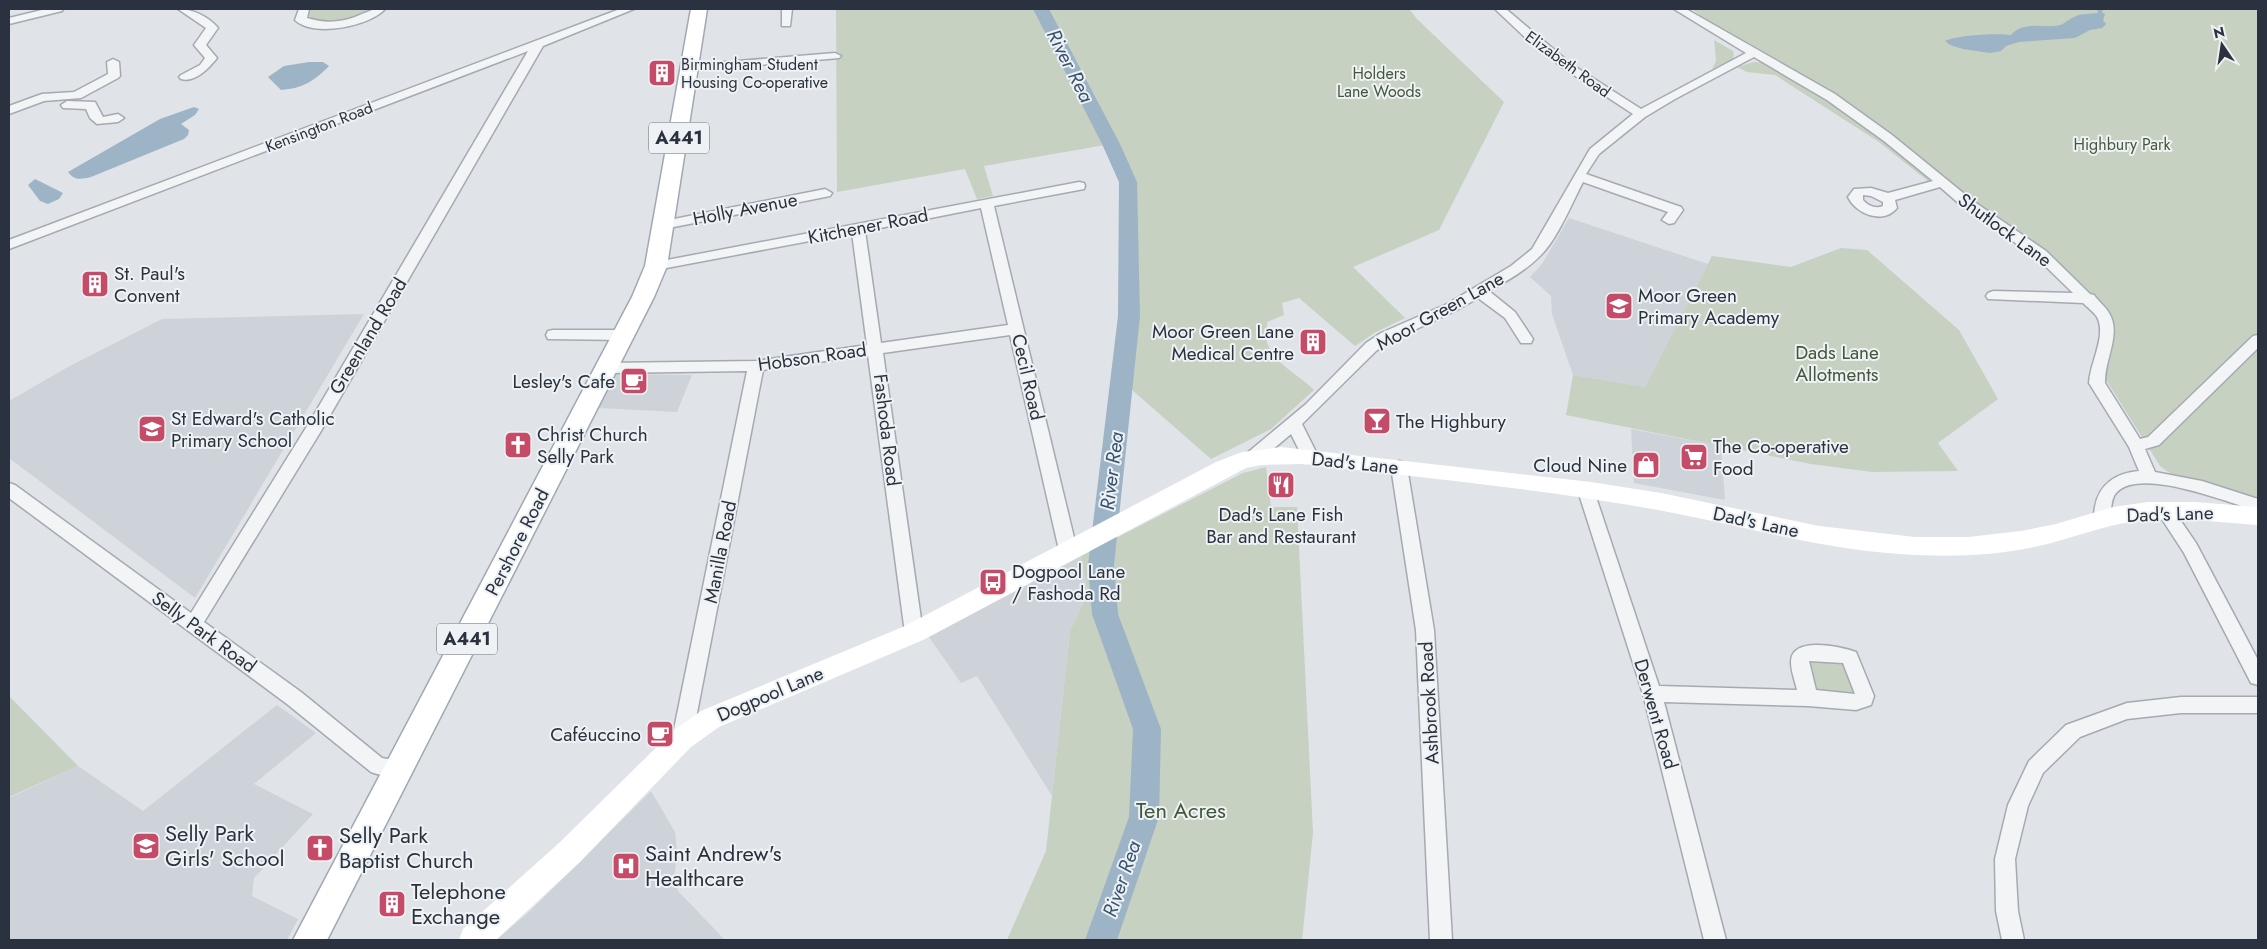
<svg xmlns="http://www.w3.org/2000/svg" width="2267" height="949" font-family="Jost,sans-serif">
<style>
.built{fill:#ced3d9}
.green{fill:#c6d1c1}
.water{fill:#9db4c6}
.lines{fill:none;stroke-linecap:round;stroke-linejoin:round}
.river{fill:#9db4c6;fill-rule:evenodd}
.street-casing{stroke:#a5aab2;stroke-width:3}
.primary-casing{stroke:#a0a9b3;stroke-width:3}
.street{fill:#f2f4f6;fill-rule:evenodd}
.secondary{fill:#fff;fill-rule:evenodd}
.primary{fill:#fff;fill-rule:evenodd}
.labels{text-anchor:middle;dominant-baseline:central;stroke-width:4;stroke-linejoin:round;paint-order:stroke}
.far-poi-label{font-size:16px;fill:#29323e;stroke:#eff2f5;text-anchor:start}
.far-street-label{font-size:16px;fill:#29323e;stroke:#eff2f5}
.far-park-label{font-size:16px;fill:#405938;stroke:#eff2f5}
.shield{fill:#eff2f5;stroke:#646c75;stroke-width:1}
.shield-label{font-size:18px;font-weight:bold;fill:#29323e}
.street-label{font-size:19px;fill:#29323e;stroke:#eff2f5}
.poi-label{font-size:19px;fill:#29323e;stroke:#eff2f5;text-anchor:start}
.park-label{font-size:19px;fill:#405938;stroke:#eff2f5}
.water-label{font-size:20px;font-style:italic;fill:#36546f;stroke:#eff2f5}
.near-park-label{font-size:22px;fill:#405938;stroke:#eff2f5}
.near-poi-label{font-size:22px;fill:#29323e;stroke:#eff2f5;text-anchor:start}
</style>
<rect width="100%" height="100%" fill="#e0e3e8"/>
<g class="built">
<polygon points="1569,218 1708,264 1645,387 1573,375 1552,314 1551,296 1530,277 1542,264"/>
<polygon points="364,314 195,598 9,458 9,401 68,367 162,319"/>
<polygon points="616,374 692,375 677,412 598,408"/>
<polygon points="1631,429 1721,446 1725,500 1634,483"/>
<polygon points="1081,556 1088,593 1070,631 1052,796 977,676 961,683 929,637"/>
<polygon points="277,705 316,733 254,784 313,814 254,878 252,896 298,919 287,940 9,940 9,798 78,766 143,811"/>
<polygon points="651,791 675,832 677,851 674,880 678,891 725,940 496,940 529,912"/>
</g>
<g class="green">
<path d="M309,9H375C358,21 327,29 309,16Z"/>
<path d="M836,9H1409L1417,19L1504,102L1439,230L1353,267L1405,318L1376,332L1355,346L1299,298L1282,303L1284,315L1267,322C1267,328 1265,336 1267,342C1272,362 1299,375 1314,390L1271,429L1211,459L1123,382L1129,316L1128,182L1111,144L984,166L993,196L977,199L965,169L837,192Z"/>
<path d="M1692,9H2258V498L2174,476L2160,466L2105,378C2119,333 2117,321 2084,286L1945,182L1891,136L1715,27Z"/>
<polygon points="1714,40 1733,51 1734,56 1732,60 1712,69 1716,61"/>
<path d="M1754,62C1789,60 1903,156 1934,182H1929L1879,142L1775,75L1747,72L1737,67Z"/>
<polygon points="1841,248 1867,250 1959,330 1998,399 1938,443 1958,471 1872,472 1811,464 1566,415 1573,375 1645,387 1712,256 1791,267"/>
<polygon points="1266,467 1271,507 1297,507 1313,833 1302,940 1007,940 1046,851 1070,631 1088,593 1081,556 1243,473"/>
<polygon points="1811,661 1843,664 1853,689 1852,693 1815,689 1809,664"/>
<polygon points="9,696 78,766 9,797"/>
</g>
<g class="water">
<path d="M2097,9H2103L2102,12L2105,14L2103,20L2106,24L2102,28L2090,30L2075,38L2019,42L2006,46L2001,51L1990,53L1963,49L1950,45L1945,41C1956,35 1998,33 2011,35C2023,20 2044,29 2060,25C2066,23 2069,19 2074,17C2081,13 2090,14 2098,13Z"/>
<path d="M309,62H323L329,66C313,82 303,88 281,90L268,77L284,66Z"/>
<path d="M194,107L199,109L195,115L181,124L189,130L188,135L184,139L91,177C81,179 75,181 68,172L160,119Z"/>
<polygon points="35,179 63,193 59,199 48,204 40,201 28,185"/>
</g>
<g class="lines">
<polygon class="river" points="1033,9 1049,9 1120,144 1137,182 1140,316 1114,565 1118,614 1161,729 1159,817 1117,940 1085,940 1129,817 1133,729 1092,614 1088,565 1118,316 1119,182 1102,144"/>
<defs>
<g id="street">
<polygon points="46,9 63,9 62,11 9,24 9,18"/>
<path d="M178,9C192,9 208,16 218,28L206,45L217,58C209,68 195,83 181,79L179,77L181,75L200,65L205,58L194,45L206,28Z"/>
<path d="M299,9H309L307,18C323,23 339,23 355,17C366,13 373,8 385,9C370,26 313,38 295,20Z"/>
<path d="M620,9H634L543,46L321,431L204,622L301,692L382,758L406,762L409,768L406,774C395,778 382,776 371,772L287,704L9,498V483L15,485L191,613L309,423L528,51L9,249V240Z"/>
<polygon points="782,9 792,9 790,26 782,26"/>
<path d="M1495,9H1506L1571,64L1641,109L1746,53L1674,9H1686L1835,94L1892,135L1973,201L2046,251L2090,294L2094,295C2098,301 2105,306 2109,313C2122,334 2104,360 2105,383L2140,439L2148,437L2253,336L2258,335V348L2159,445L2145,449L2155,472L2202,481L2258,499V511C2230,504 2134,463 2114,496C2110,504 2112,515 2108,523L2102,525L2096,523C2093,517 2094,513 2095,507C2099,484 2116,473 2139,471L2129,447L2089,383C2090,362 2107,336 2097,317C2094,312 2087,307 2083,303L1988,299L1986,296L1988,293L1993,291L2073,293L2036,257L1963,207L1940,187L1895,200L1897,208C1883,225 1856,214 1848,197L1854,189L1871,188L1888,193L1933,181L1884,141L1827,100L1754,57L1675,99L1645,117L1599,154L1586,174L1681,207L1683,210L1674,223L1669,224L1662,220L1668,212L1583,182C1572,203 1557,240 1540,256C1525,271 1507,281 1489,291L1515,312L1533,339L1531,343H1521L1505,318L1478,298L1457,310L1391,341L1376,351L1302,424L1319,458L1317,462L1311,464L1305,462L1291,434L1258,462L1252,464L1246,462L1244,458L1246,454L1306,404L1366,343L1381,333L1447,304L1511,266L1532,249L1590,149L1633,114L1563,68L1529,41ZM1863,195L1871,196L1883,202V206C1876,209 1868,206 1863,200Z"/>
<polygon points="835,53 841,56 839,58 690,71 684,68 690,65"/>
<polygon points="113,59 119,62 120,76 118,78 81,98 44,101 9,114 9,106 42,94 74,92 108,74 107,62"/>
<polygon points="67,101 95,102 103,117 118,114 124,118 118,122 97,124 90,118 86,109 63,108 61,105"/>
<path d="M1079,182L1084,183L1085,186L1084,189L994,206L1077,550L1074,555L1068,557L1062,555L1059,550L1010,335L883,353L923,633L920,638L914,641L908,638L905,633L868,355L763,370L692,739L689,745L682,748L675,745L672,739L747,371L607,373L602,372L599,368L602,364L607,363L756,361L867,345L852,233L656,270L649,266L651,263ZM981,208L1008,325L881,343L865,231Z"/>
<polygon points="825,189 832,193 830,196 664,229 657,225 664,221"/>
<polygon points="553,330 625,330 630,331 632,335 630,339 625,340 548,339 546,335 548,331"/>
<polygon points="1399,461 1405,463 1407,467 1434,630 1452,940 1430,940 1416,630 1391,467 1393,463"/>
<path d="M1586,485L1592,487L1594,491L1659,686L1797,690C1795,681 1791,671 1791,662C1791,635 1842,647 1856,652L1874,696L1871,705L1856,710L1808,706L1664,702L1726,940H1704L1643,694L1578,491L1580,487ZM1809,661L1843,663L1855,694L1816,690Z"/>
<polygon points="2164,504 2170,505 2196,543 2258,660 2258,685 2251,683 2184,553 2156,510 2158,505"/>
<polygon points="2181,697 2258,697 2258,713 2181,713 2127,719 2080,737 2043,773 2028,806 2015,859 2018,911 2024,940 2002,940 1996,911 1995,859 2008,805 2029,761 2066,725 2127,703"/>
</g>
<polygon id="primary" points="691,9 707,9 667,266 654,297 327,940 293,940 632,297 645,266"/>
</defs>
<use href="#street" class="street-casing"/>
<use href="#primary" class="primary-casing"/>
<use href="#street" class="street"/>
<path class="secondary" d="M1281,447L1591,482L1661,493L1819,526L1915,537H1968L2021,531L2056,524L2113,507L2148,502H2195L2258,507V525C2216,522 2174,516 2132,522C2101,526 2073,538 2043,545C2002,555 1959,557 1917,555C1829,552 1744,526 1658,510C1540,489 1420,477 1301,464L1261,465L1246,468L923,640L719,727L691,747L579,863L496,940H459L463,929L559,843L673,731L701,711L905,626L1216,462L1242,452Z"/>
<use href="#primary" class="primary"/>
</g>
<defs>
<symbol id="building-square" viewBox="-11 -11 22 22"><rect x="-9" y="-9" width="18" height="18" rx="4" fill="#c54c68" stroke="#eff2f5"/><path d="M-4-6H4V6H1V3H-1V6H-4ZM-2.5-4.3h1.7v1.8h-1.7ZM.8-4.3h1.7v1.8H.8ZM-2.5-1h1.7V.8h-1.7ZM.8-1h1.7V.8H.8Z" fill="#fff"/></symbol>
<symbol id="school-square" viewBox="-11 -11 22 22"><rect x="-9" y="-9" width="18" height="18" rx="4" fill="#c54c68" stroke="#eff2f5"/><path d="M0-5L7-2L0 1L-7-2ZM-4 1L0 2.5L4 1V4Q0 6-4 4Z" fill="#fff"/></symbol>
<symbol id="cafe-square" viewBox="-11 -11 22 22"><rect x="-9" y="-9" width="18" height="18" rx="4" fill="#c54c68" stroke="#eff2f5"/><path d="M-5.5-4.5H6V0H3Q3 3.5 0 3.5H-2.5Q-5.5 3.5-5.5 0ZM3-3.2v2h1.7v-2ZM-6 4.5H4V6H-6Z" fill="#fff"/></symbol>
<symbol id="bar-square" viewBox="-11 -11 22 22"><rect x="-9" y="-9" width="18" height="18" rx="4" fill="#c54c68" stroke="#eff2f5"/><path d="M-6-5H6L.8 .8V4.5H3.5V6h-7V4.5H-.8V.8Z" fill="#fff"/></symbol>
<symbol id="church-square" viewBox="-11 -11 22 22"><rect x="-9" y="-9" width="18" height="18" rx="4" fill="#c54c68" stroke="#eff2f5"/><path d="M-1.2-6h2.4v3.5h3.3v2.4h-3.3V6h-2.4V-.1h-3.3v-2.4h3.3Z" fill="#fff"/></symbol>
<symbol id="supermarket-square" viewBox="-11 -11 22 22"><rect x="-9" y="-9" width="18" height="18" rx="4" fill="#c54c68" stroke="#eff2f5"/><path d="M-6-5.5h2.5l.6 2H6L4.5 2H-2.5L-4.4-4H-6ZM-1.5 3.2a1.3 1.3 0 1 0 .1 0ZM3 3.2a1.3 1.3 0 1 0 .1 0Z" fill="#fff"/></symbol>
<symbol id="shop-square" viewBox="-11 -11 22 22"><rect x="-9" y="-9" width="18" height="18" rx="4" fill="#c54c68" stroke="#eff2f5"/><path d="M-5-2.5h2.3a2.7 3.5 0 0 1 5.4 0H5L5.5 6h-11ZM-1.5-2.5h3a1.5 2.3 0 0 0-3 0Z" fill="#fff"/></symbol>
<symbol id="restaurant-square" viewBox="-11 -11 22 22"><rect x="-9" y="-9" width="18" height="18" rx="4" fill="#c54c68" stroke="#eff2f5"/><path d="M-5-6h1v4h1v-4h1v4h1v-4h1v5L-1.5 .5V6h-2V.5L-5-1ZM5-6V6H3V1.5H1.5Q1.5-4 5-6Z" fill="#fff"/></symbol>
<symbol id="bus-square" viewBox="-11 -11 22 22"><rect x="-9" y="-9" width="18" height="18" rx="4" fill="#c54c68" stroke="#eff2f5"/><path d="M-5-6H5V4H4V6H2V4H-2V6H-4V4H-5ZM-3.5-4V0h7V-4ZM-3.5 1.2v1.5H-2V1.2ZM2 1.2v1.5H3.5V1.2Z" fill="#fff"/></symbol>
<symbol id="hospital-square" viewBox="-11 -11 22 22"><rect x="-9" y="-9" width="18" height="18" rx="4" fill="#c54c68" stroke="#eff2f5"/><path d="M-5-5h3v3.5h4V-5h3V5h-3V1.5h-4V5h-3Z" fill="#fff"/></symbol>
</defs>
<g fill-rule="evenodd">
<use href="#building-square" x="646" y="57" width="32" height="32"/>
<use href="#building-square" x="79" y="268" width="32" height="32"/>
<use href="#school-square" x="1603" y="290" width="32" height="32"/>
<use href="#building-square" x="1297" y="326" width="32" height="32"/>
<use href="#cafe-square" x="618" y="365" width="32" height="32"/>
<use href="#bar-square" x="1361" y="405" width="32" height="32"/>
<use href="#school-square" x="136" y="413" width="32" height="32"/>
<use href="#church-square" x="502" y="429" width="32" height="32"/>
<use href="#supermarket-square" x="1678" y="441" width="32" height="32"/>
<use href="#shop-square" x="1630" y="449" width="32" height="32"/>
<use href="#restaurant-square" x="1265" y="469" width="32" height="32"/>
<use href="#bus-square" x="977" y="566" width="32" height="32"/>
<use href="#cafe-square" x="644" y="718" width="32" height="32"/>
<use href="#school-square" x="130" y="830" width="32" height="32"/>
<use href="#church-square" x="304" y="832" width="32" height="32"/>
<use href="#hospital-square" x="610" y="850" width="32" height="32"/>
<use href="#building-square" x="376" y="888" width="32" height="32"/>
</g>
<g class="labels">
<g class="far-poi-label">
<text x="681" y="64">Birmingham Student<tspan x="681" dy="18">Housing Co-operative</tspan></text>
</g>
<g class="far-street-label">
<text transform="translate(1568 64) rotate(36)">Elizabeth Road</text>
<text transform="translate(319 127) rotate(-21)">Kensington Road</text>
</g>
<g class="far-park-label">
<text x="1379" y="73">Holders<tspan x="1379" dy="18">Lane Woods</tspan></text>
<text x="2122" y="144">Highbury Park</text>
</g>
<g class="shield">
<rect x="649" y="122.5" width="60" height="31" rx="4"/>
<rect x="437" y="623.5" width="60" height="31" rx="4"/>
</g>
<g class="shield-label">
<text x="679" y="138">A441</text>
<text x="467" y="639">A441</text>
</g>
<g class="street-label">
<text transform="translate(745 209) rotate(-11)">Holly Avenue</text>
<text transform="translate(868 226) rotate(-11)">Kitchener Road</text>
<text transform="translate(2005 230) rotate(36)">Shutlock Lane</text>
<text transform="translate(1440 311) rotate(-29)">Moor Green Lane</text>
<text transform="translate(368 336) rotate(-59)">Greenland Road</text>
<text transform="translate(812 357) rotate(-8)">Hobson Road</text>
<text transform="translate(1028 377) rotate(77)">Cecil Road</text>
<text transform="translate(887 430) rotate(83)">Fashoda Road</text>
<text transform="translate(1355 463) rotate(6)">Dad's Lane</text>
<text transform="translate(2170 514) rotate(-2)">Dad's Lane</text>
<text transform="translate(1756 522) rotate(12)">Dad's Lane</text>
<text transform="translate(517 542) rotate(-63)">Pershore Road</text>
<text transform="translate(720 552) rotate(-79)">Manilla Road</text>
<text transform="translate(204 632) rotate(36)">Selly Park Road</text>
<text transform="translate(770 694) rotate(-23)">Dogpool Lane</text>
<text transform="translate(1429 703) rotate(-93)">Ashbrook Road</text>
<text transform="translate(1656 714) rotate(74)">Derwent Road</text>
</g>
<g class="poi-label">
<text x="114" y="273">St. Paul's<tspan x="114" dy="22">Convent</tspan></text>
<text x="1638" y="295">Moor Green<tspan x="1638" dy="22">Primary Academy</tspan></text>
<text x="1294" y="331" text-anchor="end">Moor Green Lane<tspan x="1294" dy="22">Medical Centre</tspan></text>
<text x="615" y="381" text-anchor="end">Lesley's Cafe</text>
<text x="171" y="418">St Edward's Catholic<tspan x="171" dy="22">Primary School</tspan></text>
<text x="1396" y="421">The Highbury</text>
<text x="537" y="434">Christ Church<tspan x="537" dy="22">Selly Park</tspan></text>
<text x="1713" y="446">The Co-operative<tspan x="1713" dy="22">Food</tspan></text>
<text x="1627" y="465" text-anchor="end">Cloud Nine</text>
<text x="1281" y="514" text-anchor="middle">Dad's Lane Fish<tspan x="1281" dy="22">Bar and Restaurant</tspan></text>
<text x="1012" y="571">Dogpool Lane<tspan x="1012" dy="22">/ Fashoda Rd</tspan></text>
<text x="641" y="734" text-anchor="end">Caféuccino</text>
</g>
<g class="park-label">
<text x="1837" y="352">Dads Lane<tspan x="1837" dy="22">Allotments</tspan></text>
</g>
<g class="water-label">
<text transform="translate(1070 66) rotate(63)">River Rea</text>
<text transform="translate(1112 471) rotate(-83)">River Rea</text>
<text transform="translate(1122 879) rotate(-71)">River Rea</text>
</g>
<g class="near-park-label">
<text x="1181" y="810">Ten Acres</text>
</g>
<g class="near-poi-label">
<text x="165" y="833">Selly Park<tspan x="165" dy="25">Girls' School</tspan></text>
<text x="339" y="835">Selly Park<tspan x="339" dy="25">Baptist Church</tspan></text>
<text x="645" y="853">Saint Andrew's<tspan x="645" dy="25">Healthcare</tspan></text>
<text x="411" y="891">Telephone<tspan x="411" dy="25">Exchange</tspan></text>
</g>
</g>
<rect width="2267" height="949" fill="none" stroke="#29323e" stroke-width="20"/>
<g transform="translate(2222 45) rotate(347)" stroke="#eff2f5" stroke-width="4" paint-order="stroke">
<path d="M0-4L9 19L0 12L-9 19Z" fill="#29323e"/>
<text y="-8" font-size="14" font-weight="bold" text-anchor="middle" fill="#29323e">N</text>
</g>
</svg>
